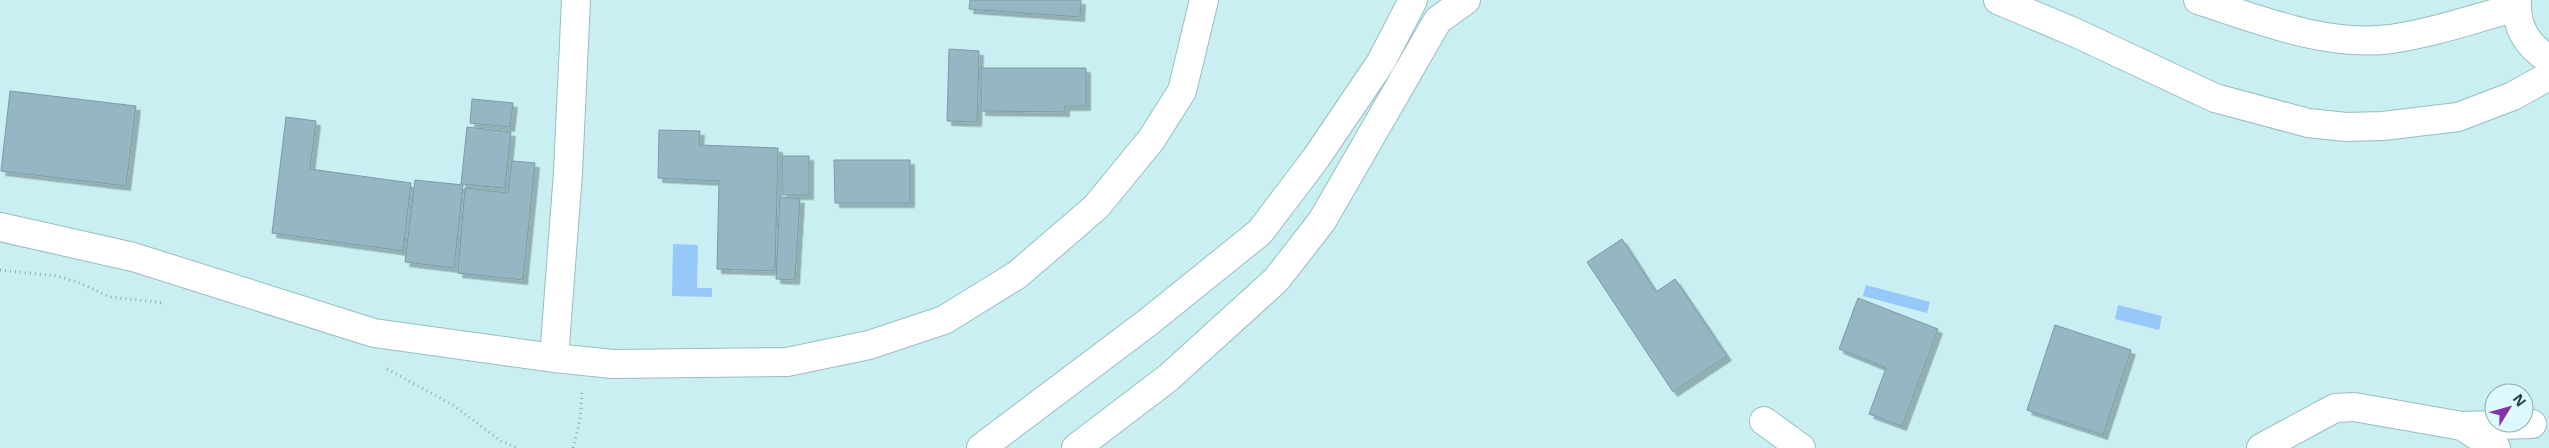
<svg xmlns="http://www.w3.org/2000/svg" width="2549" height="448" font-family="'Noto Sans',sans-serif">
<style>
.water{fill:#96c9fa}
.building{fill:#96b6c3;stroke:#7b9aa8;filter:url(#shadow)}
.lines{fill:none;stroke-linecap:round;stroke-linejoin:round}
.minor-casing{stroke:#99bec2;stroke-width:30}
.path{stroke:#90aeb0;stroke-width:3;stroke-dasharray:1 4;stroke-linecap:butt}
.minor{stroke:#fff;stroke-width:28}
</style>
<defs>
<filter id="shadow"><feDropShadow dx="4.5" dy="4.5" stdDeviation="0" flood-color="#0004"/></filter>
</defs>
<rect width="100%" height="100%" fill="#c9eff2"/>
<g class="water">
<polygon points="673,244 698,245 697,288 712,288 712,297 672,296"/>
<polygon points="1866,285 1930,302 1927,313 1863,296"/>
<polygon points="2118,305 2162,316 2159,330 2115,319"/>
</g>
<g class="building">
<polygon points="970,0 1081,0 1080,17 969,9"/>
<polygon points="949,49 979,51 977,122 947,121"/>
<polygon points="981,68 1086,68 1086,106 1065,106 1065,112 981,111"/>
<polygon points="10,91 136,106 126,186 1,171"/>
<polygon points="472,99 513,103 510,127 470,123"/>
<polygon points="286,117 316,121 310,169 411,183 403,251 272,233"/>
<polygon points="467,127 511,132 505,188 461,184"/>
<polygon points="659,130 700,131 699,145 778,148 775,271 717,269 719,181 658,178"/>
<rect x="782" y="156" width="27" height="39"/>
<polygon points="834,160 910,160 910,203 835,203"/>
<polygon points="512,161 535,163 523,280 458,273 465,188 508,193"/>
<polygon points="415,180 463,185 454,268 405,262"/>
<polygon points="780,197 800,199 795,280 776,279"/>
<polygon points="1622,239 1656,292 1675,279 1727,356 1673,392 1587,262"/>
<polygon points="1858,298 1938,329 1902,426 1869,414 1886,368 1839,349"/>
<polygon points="2055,325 2131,350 2103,435 2027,410"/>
</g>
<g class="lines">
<defs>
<g id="minor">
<polyline points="1998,0 2076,33 2215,98 2308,123 2346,127 2383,126 2458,117 2513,96 2549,76"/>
<path d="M2198,0C2260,20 2325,47 2391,39C2433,33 2476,18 2517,7"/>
<path d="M2517,0C2515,26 2527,46 2549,59"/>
<polyline points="0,227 133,257 374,333 554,358 613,364 787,362 869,345 944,320 1017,275 1096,207 1151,140 1182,91 1204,0"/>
<polyline points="554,358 568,172 576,0"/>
<polyline points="1764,421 1801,448"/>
<polyline points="2462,426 2496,448"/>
<polyline points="981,448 1147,323 1260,232 1316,158 1381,62 1413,0"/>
<polyline points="1076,448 1168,378 1276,280 1322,221 1438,20 1466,0"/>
<polyline points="2261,448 2335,408 2354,407 2462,426 2532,424"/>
</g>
</defs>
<use href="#minor" class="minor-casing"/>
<g class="path">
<polyline points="0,270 58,276 80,283 110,297 164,303"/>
<polyline points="387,369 453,405 501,441 517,448"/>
<polyline points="573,448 580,420 582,392"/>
</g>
<use href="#minor" class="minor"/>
</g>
<g transform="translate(2509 408) rotate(53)"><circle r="24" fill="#dcfafd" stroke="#93abad"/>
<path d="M0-4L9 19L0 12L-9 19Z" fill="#8433a2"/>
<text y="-8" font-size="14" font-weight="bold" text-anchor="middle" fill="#253435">N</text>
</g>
</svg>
